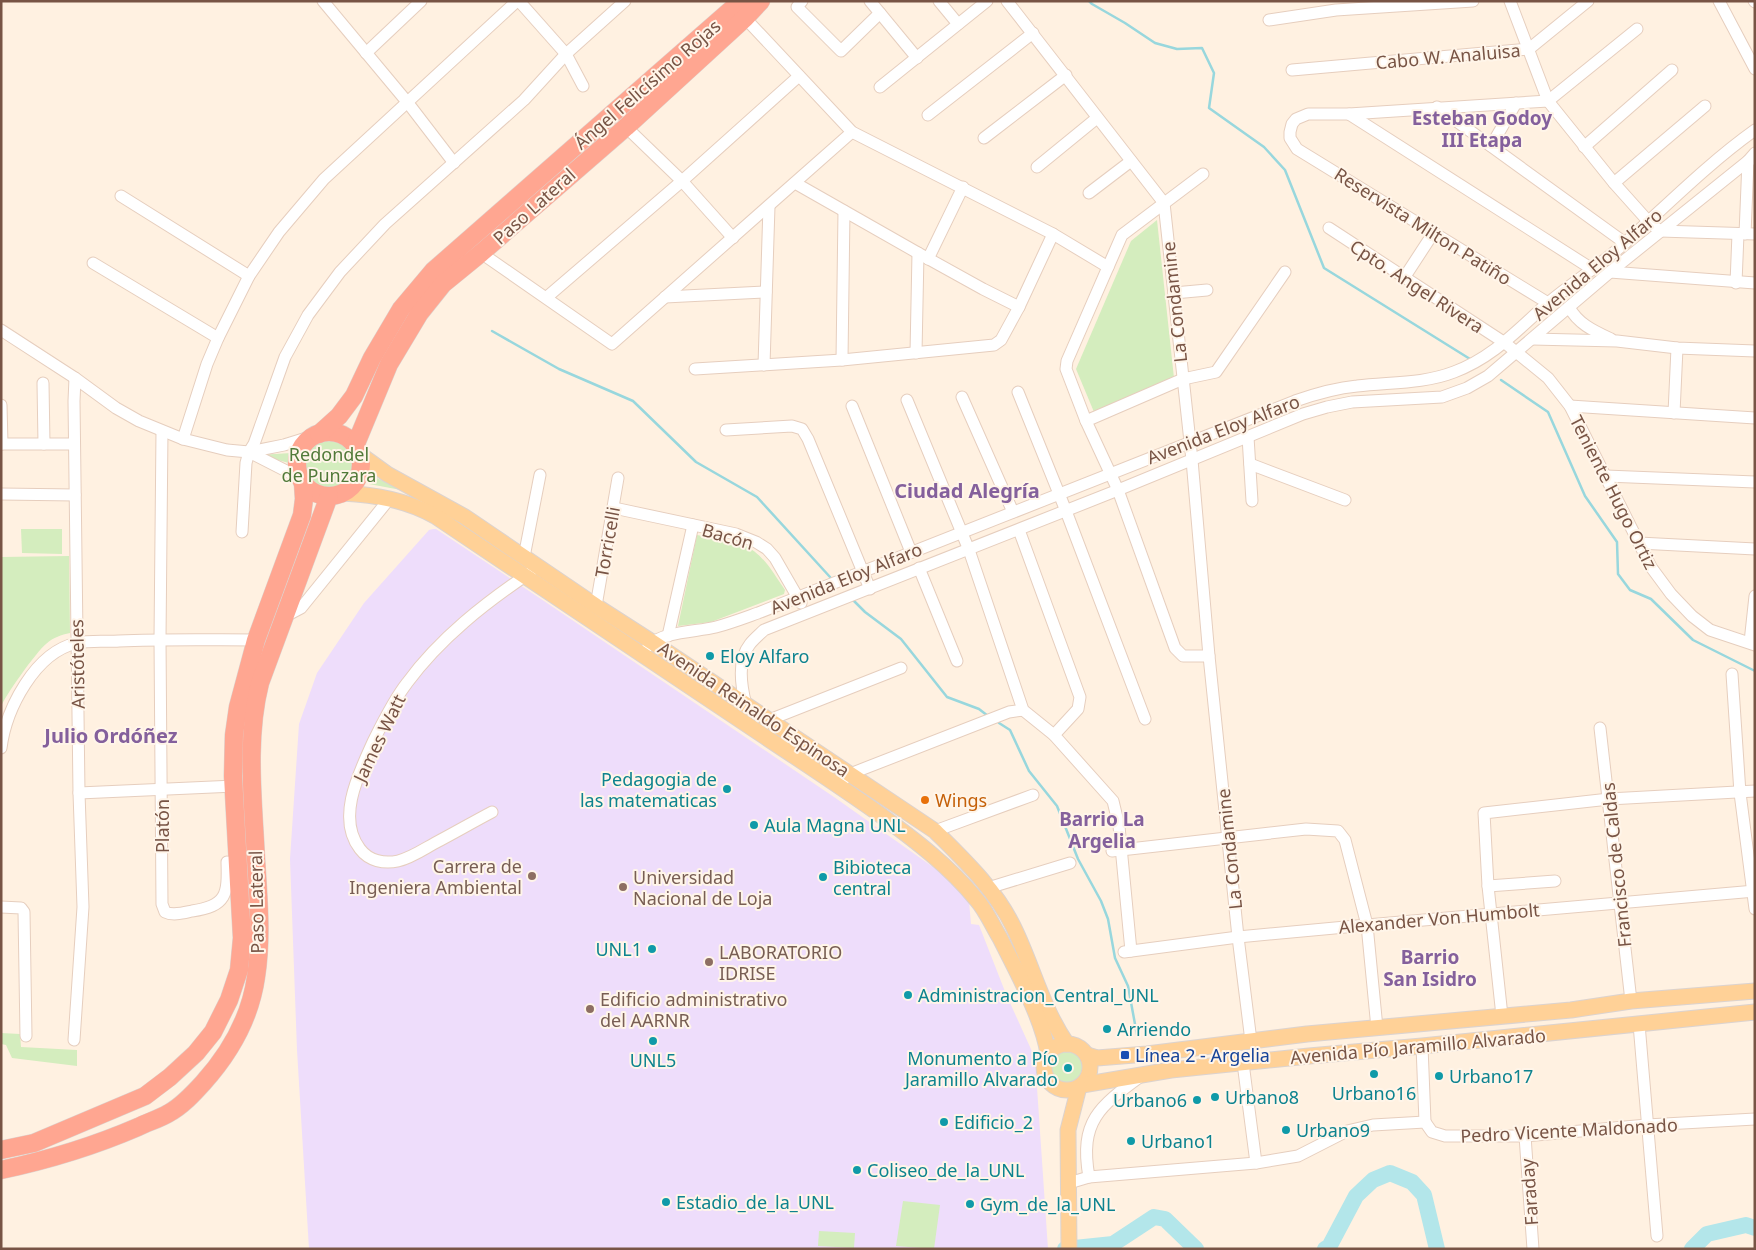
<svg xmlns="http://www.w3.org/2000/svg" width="1756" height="1250" font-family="'Noto Sans',sans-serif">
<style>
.education{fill:#eeddfb}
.green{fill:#d4edbe}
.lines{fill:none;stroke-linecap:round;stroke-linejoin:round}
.stream{stroke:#98d7dd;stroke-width:2.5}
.river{stroke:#b3e6ea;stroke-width:16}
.minor-casing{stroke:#e6cebe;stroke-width:13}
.major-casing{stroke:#dcd3cf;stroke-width:17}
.highway-casing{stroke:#dcd3cf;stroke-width:19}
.minor{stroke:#fff;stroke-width:11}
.major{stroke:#ffd197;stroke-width:15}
.highway{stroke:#ffa691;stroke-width:18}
.culture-dot{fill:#0f9aa8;stroke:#fff5e9;stroke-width:2}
.food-dot{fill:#e8710a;stroke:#fff5e9;stroke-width:2}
.education-dot{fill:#8d6e63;stroke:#fff5e9;stroke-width:2}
.transit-dot{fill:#1a4fb4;stroke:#fff5e9;stroke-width:2}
.labels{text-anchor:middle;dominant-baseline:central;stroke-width:4;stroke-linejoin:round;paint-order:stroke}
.street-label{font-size:18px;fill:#785445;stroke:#fff5e9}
.park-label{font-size:18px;fill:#517a39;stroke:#fff5e9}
.culture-label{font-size:18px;fill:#0d838f;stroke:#fff5e9;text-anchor:start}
.food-label{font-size:18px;fill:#c56008;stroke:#fff5e9;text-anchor:start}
.education-label{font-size:18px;fill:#785e54;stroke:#fff5e9;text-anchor:start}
.transit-label{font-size:18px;fill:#164399;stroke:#fff5e9;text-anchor:start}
.neighbourhood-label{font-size:19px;font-weight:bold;fill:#84609c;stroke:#fff5e9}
.quarter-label{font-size:20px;font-weight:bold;fill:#84609c;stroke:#fff5e9}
</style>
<rect width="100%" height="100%" fill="#fff1e1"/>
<polygon class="education" points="433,529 436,529 541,599 834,797 940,872 969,901 971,924 979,925 1006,994 1035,1058 1048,1249 309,1249 297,1050 290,859 299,724 317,673 364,603 429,530"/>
<g class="green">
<polygon points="1157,220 1174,378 1094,412 1076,369 1131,241"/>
<circle cx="329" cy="465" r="27"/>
<polygon points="291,453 289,463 259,455"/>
<polygon points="373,476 401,490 369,484"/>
<polygon points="21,529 62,529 62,554 22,553"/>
<path d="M697,535C712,538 730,539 743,545C763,553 773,573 785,590L784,594L711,622L678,626Z"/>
<path d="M69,556L70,633C61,635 54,637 46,644C37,651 4,697 1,707V557Z"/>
<polygon points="1,1033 20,1034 21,1047 77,1050 77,1066 12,1058 6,1045 1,1044"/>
<circle cx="1068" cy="1067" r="17"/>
<polygon points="903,1201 940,1205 934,1249 896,1246"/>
<polygon points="819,1231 855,1233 854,1248 818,1246"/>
</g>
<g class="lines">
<g class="stream">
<polyline points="1089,1 1092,4 1125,23 1155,43 1177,49 1202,48 1214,73 1209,108 1264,147 1285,170 1324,268 1470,359"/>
<polyline points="492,331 559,369 633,401 696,462 757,497 830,577"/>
<polyline points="1501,380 1548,412 1585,496 1617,542 1618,574 1630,590 1651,599 1693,640 1755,671"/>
<polyline points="853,600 865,612 901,639 947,697 979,709 988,716"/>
<polyline points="999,723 1010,730 1029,771 1057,806 1078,859 1101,901 1108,919 1115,958 1128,986 1137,1035"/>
</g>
<g class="river">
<polyline points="1065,1249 1113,1244 1154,1217 1165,1219 1196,1249"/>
<polyline points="1325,1249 1329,1247 1356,1196 1373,1180 1390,1173 1412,1182 1424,1195 1437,1249"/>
<polyline points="1692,1249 1707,1234 1746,1225 1755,1228"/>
</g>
<defs>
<g id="minor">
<polyline points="323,1 408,103 454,163"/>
<polyline points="519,1 566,54 583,86"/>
<polyline points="802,1 797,7 841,51 880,13"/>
<polyline points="870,1 917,58"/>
<polyline points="939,1 958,24"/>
<polyline points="1007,1 1164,203 1192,460 1209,656 1238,937 1251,1041"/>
<polyline points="1510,1 1548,101 1614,183 1648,221 1660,231 1755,234"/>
<polyline points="1719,1 1755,69"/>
<polyline points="1754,1 1755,2"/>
<polyline points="745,18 852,132 1053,234 1108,267"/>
<polyline points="1269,20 1336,10 1473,1"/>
<polyline points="366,53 421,1"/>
<polyline points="1292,70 1529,49 1588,1"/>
<polyline points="880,87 987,1"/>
<polyline points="1437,107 1625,243"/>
<polyline points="1349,114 1592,269"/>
<polyline points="928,115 1033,33"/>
<polyline points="626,127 682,181 733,238"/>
<polyline points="984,138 1066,75"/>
<polyline points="1491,146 1516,103"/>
<polyline points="1584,147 1672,70"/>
<polyline points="1037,167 1097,118"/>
<polyline points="1203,174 1122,235 1067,361 1066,369 1086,421 1118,490 1175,648 1183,656 1209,656"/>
<polyline points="795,183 918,253"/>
<polyline points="1614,183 1705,106"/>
<polyline points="1089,193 1131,161"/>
<polyline points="121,196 249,276"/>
<polyline points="1329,228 1505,343 1548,378 1570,406 1651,567 1671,594 1692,616 1710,630 1755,645"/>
<polyline points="1745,234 1748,161 1753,159"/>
<polyline points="481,253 612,344 852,132"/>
<polyline points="928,259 963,187"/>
<polyline points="93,263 218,338"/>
<polyline points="1610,272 1755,283"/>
<polyline points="1404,278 1434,232"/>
<polyline points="1736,283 1738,234"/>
<polyline points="1174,293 1207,290"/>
<polyline points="547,297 682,181 799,76"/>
<polyline points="665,297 766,292"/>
<polyline points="1548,303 1297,149 1290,138 1290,132 1292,124 1296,119 1308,114 1349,114 1548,101 1637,29"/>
<path d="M1569,307C1578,324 1594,331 1611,339"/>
<polyline points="1,330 75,378 116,408 139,421 183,439 227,450 249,452 284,445 313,436"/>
<polyline points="1532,339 1617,341 1677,348 1755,351"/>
<polyline points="916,353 918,253 983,289 1019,307"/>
<polyline points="842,360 844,211"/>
<polyline points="764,365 769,206"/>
<polyline points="695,369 842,360 994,345 1001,340 1019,307 1053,234"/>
<polyline points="43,383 44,444"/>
<polyline points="1018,392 1066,511 1145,719"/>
<polyline points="962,397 1013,512"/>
<polyline points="907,400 969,550 1023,710 1054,735"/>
<polyline points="1,405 2,444"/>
<polyline points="852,406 911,552"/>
<polyline points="1570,406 1755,418"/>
<polyline points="1674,413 1677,348"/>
<polyline points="1086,421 1183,379 1216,372 1285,272"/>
<polyline points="726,430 792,426 802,429 808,439 870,589"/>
<path d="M162,431L160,639L162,904L165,912C173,916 183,913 192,911C227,906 228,894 227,862"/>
<polyline points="1248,437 1252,501"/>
<polyline points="183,439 207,364 218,338 249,276 279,232 324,179 517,1"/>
<polyline points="1,444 74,444"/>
<polyline points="249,452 300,478"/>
<polyline points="1250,464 1345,500"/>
<polyline points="1606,476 1755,482"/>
<polyline points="1,494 75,495"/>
<polyline points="614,508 736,534 756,542 767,549 775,558 801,603"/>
<polyline points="1019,530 1080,697 1078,709 1054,735 1113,801 1119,826 1131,951"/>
<polyline points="242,532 246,463 249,452 254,444 285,357 308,315 340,272 385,224 524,100 566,54 625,1"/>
<polyline points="1639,543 1755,549"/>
<polyline points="524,557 540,475"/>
<polyline points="919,568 957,661"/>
<polyline points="596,606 618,478"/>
<polyline points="284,617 301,608 390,498"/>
<polyline points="668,636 693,525"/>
<polyline points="1750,642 1755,596"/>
<path d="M648,646C663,631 696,632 716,627C731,623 744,618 758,613L1295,401C1315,394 1336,388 1357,386C1390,382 1423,384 1454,372C1494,357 1518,329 1548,303C1573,282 1602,264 1626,242C1667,205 1710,162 1755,130"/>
<polyline points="1732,674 1740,793 1755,909"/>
<path d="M746,705C741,686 737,660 750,644C754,639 760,634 764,630L1118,490L1303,414L1327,407L1352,402L1442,397L1467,388L1488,376L1610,272L1748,161L1755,153"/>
<polyline points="769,720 901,668"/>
<polyline points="1600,728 1631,1001"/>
<path d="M1,748C6,709 35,652 77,643C90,640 106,642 119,641C165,639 210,640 256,640"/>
<polyline points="838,784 850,774 1009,712 1023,710"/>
<polyline points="79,793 235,786"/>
<path d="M492,812C473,822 454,833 435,843C424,849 411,858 398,861C384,864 369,861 360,849C336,818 359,773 373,742C383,722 393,701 407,683C440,638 485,603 531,572"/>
<polyline points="935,831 1033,795"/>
<polyline points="1112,851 1306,829 1338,831 1345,840 1367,925 1377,1028"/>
<polyline points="1488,886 1555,881"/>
<polyline points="988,888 1070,863"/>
<polyline points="1,907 21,908 24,912 26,1036"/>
<polyline points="1124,952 1238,937 1367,925 1755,891"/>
<polyline points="1502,1016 1488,886 1484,813 1609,799 1755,791"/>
<polyline points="1639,1024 1657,1236"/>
<polyline points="74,1040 83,907 79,793 74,401 75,378"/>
<polyline points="1422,1046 1425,1122"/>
<polyline points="1243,1063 1256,1163"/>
<polyline points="1525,1136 1533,1249"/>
<path d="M1089,1177C1079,1121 1100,1106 1141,1076"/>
<polyline points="1069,1183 1089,1177 1256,1163 1298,1156 1347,1131 1373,1125 1425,1122 1432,1132 1445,1136 1525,1136 1647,1125 1755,1119"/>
</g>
<g id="major">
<path d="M358,453L387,474L465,517L596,606L652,642L935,831C964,860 995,889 1013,926C1032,964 1042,1008 1067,1044"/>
<path d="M343,493C376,495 406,500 435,516C544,590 654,663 764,736C803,762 843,788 882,816C916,841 949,866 976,899C986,910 992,925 1000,938C1016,970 1043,1019 1048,1054"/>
<circle cx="1067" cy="1067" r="23"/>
<polyline points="1087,1055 1097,1058 1147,1054 1307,1034 1571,1010 1631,1001 1755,991"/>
<polyline points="1082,1085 1171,1070 1309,1056 1422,1046 1755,1012"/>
<polyline points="1069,1249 1068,1130 1079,1087"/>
</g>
<g id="highway">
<circle cx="329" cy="464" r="32"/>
<polyline points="319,434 339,416 354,396 372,358 401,309 433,271 741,1"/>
<polyline points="355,446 389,364 419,314 443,284 481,253 626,127 745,18 761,1"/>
<polyline points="1,1150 34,1143 145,1096 170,1077 196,1053 213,1032 229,1000 239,970 242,938 233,776 234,735 238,707 256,640 302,515 304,499 303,483"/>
<path d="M1,1170C48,1160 94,1146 138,1127C148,1122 159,1119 169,1113C182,1106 193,1094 203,1083C230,1053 250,1019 256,977C263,932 257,886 255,841C252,790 247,734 260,683L329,496"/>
</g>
</defs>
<use href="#minor" class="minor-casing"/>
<use href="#major" class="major-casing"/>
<use href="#highway" class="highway-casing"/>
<use href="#minor" class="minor"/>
<use href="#major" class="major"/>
<use href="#highway" class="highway"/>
</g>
<g class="culture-dot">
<circle cx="710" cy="656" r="5"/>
<circle cx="727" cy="789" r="5"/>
<circle cx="754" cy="825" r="5"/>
<circle cx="823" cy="877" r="5"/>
<circle cx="652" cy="949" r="5"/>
<circle cx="908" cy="995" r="5"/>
<circle cx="1107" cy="1029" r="5"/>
<circle cx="653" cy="1041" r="5"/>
<circle cx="1068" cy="1068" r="5"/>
<circle cx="1374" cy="1074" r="5"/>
<circle cx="1439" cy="1076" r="5"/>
<circle cx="1215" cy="1097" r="5"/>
<circle cx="1197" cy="1100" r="5"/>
<circle cx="944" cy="1122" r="5"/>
<circle cx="1286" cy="1130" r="5"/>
<circle cx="1131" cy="1141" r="5"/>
<circle cx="857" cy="1170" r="5"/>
<circle cx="666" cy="1202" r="5"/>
<circle cx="970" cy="1204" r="5"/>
</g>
<circle class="food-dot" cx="925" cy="800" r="5"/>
<g class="education-dot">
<circle cx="532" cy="876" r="5"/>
<circle cx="623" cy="887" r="5"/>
<circle cx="709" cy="962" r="5"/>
<circle cx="590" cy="1009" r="5"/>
</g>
<rect class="transit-dot" x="1120" y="1050" width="10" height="10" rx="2.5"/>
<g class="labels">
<g class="street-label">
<text transform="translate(1448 56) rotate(-5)">Cabo W. Analuisa</text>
<text transform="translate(647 84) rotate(-41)">Ángel Felicísimo Rojas</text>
<text transform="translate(534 206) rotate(-42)">Paso Lateral</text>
<text transform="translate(1423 226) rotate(32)">Reservista Milton Patiño</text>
<text transform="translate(1597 264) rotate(-40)">Avenida Eloy Alfaro</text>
<text transform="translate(1417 286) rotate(33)">Cpto. Angel Rivera</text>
<text transform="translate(1174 302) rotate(-96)">La Condamine</text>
<text transform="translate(1223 429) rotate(-21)">Avenida Eloy Alfaro</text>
<text transform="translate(1614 492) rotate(63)">Teniente Hugo Ortiz</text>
<text transform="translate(728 536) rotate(16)">Bacón</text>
<text transform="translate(607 542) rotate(-80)">Torricelli</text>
<text transform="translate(846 578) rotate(-22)">Avenida Eloy Alfaro</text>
<text transform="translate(77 664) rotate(-91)">Aristóteles</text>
<text transform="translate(754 709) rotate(34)">Avenida Reinaldo Espinosa</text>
<text transform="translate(379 738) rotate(-64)">James Watt</text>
<text transform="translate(162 826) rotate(-90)">Platón</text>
<text transform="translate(1229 849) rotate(-96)">La Condamine</text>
<text transform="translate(1616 865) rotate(-96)">Francisco de Caldas</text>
<text transform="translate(256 902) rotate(-91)">Paso Lateral</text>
<text transform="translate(1439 918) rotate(-5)">Alexander Von Humbolt</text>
<text transform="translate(1418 1046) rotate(-5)">Avenida Pío Jaramillo Alvarado</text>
<text transform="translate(1569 1130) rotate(-3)">Pedro Vicente Maldonado</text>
<text transform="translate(1529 1192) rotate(-94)">Faraday</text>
</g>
<g class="park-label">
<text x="329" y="454">Redondel<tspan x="329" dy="21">de Punzara</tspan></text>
</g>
<g class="culture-label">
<text x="720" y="656">Eloy Alfaro</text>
<text x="717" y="779" text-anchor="end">Pedagogia de<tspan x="717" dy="21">las matematicas</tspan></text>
<text x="764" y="825">Aula Magna UNL</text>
<text x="833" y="867">Bibioteca<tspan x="833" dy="21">central</tspan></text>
<text x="642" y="949" text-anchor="end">UNL1</text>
<text x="918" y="995">Administracion_Central_UNL</text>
<text x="1117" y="1029">Arriendo</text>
<text x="1058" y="1058" text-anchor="end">Monumento a Pío<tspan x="1058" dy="21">Jaramillo Alvarado</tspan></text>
<text x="653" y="1060" text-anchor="middle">UNL5</text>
<text x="1449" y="1076">Urbano17</text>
<text x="1374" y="1093" text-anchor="middle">Urbano16</text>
<text x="1225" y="1097">Urbano8</text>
<text x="1187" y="1100" text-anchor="end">Urbano6</text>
<text x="954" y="1122">Edificio_2</text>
<text x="1296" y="1130">Urbano9</text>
<text x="1141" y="1141">Urbano1</text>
<text x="867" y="1170">Coliseo_de_la_UNL</text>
<text x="676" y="1202">Estadio_de_la_UNL</text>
<text x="980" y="1204">Gym_de_la_UNL</text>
</g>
<g class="food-label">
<text x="935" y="800">Wings</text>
</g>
<g class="education-label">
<text x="522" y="866" text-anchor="end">Carrera de<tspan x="522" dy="21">Ingeniera Ambiental</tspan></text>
<text x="633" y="877">Universidad<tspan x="633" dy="21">Nacional de Loja</tspan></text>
<text x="719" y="952">LABORATORIO<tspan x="719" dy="21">IDRISE</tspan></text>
<text x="600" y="999">Edificio administrativo<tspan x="600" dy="21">del AARNR</tspan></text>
</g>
<g class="transit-label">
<text x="1135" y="1055">Línea 2 - Argelia</text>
</g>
<g class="neighbourhood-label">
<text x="1482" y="118">Esteban Godoy<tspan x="1482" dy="22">III Etapa</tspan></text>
<text x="1102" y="819">Barrio La<tspan x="1102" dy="22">Argelia</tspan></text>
<text x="1430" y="957">Barrio<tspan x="1430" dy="22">San Isidro</tspan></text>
</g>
<g class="quarter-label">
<text x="967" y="490">Ciudad Alegría</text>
<text x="111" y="735">Julio Ordóñez</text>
</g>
</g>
<rect width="1756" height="1250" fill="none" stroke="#785445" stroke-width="5"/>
</svg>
